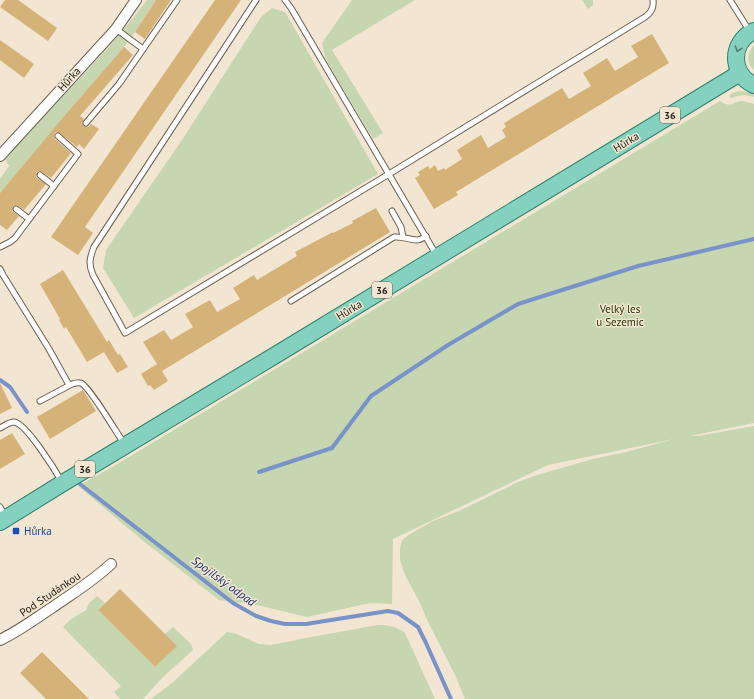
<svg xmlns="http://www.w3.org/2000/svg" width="754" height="699" font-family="'PT Sans',sans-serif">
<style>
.green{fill:#c5d6b1}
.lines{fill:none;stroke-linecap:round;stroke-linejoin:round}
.stream{stroke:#7993c9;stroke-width:4}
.building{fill:#d5b278}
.lane-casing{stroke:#6b6050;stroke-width:7}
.street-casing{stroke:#6b6050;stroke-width:12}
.primary-casing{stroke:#2f806b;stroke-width:18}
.lane{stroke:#fff;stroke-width:5}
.street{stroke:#fff;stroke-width:10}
.primary{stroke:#85d1c0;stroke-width:16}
.oneway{stroke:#567a6e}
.transit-dot{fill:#1a4fb4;stroke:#f2e6d2;stroke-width:1.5}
.labels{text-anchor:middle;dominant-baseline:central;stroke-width:3;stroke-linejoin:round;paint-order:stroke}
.shield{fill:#f2e6d2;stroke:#645e52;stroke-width:1}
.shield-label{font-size:10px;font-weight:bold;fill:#27231b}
.street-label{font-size:11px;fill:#27231b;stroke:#f2e6d2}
.park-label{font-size:11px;fill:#253509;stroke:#f2e6d2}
.transit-label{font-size:11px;fill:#164399;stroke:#f2e6d2;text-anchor:start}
.water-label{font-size:12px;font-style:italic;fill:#183374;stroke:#f2e6d2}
</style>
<rect width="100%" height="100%" fill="#f2e6d2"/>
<g class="green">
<path d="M147,0H156L135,32L124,47L65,115L0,193V179L9,166L4,156L35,122L40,120C77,81 115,43 147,0Z"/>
<polygon points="352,0 415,0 332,50 383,133 373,139 326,60 322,43"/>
<polygon points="582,0 593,0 593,5 588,9"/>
<polygon points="272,8 285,12 378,174 134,318 103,268 106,250 182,140 261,17"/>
<path d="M754,45V70C746,63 747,53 754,45Z"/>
<path d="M740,91L754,93V97C745,94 739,95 731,98L729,96L733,93Z"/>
<path d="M720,101C731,108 730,103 741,101C745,101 750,103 754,104V423L690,436H698L754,426V699H465L455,675L427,620L420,603L405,575L400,560V549L402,540L410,534L433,521L459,511L520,481L537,475L593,459L626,452L674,439L548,465L393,539L392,604L370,603L307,617L257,605L219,600L142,540L78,486L114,466Z"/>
<polygon points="97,596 105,603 98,610 155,667 176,646 165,634 173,627 191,644 193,650 162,678 143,699 120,699 114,692 121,686 63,627 70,620 86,610 89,603"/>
<path d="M377,625C388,625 396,626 405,633L435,699H151L172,683L227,632L237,634L259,644L271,645L306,638Z"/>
</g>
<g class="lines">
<g class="stream">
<polyline points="0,380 10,387 27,412"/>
<polyline points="259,472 332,448 371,396 448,345 518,304 638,266 754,239"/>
<polyline points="80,484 233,603 256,616 271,621 285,624 306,624 388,611 398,613 418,627 426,643 451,699"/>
</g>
</g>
<g class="building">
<polygon points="5,0 18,0 57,28 48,41 0,7"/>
<polygon points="156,0 171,0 145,39 135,32"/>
<polygon points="215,0 241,0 85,227 93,233 78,255 51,237"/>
<polygon points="652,34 669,63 456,192 458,195 434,209 415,178 420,175 418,172 428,166 430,169 435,165 438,171 444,168 445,170 462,159 457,150 481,135 488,148 506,137 502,130 506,127 504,123 562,88 569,99 591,86 583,73 607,58 615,71 638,57 631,46"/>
<polygon points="0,40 34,64 24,78 0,60"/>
<polygon points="124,47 133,55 80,116 84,119 82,123 84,126 88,127 91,124 99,129 84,149 79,144 77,147 60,133 57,132 55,133 54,136 55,139 71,153 51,178 42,172 39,171 37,172 36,175 36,177 46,184 24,210 17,205 13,206 12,209 12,211 19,216 7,230 0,225 0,193 65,115"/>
<polygon points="376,208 390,232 162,371 168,381 154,390 150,385 148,386 141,374 157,364 143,342 164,330 171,340 193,327 185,314 210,300 217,312 240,299 233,288 254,275 257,280 297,256 295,252 333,232 333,233 353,223 352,221"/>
<polygon points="63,270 107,342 109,340 118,355 120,354 128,367 117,373 104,352 87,362 66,327 64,329 59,320 60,319 40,284"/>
<polygon points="0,383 12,408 0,414"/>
<polygon points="83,390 96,411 50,439 37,417"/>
<polygon points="12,433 25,454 0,469 0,440"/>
<polygon points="120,589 177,646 155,667 98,610"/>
<polygon points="42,652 89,699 46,699 20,673"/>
</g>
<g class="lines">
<defs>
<g id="lane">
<path d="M256,0L94,247C90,257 88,264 93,275L125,333L389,174L645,17C651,13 654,7 653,0"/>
<polyline points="285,0 291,8 437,256"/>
<polyline points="730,0 750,32"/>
<polyline points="116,29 143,49"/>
<polyline points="86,123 119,84 177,0"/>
<polyline points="40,175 54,186"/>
<polyline points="16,209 29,219"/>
<polyline points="392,211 401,227 403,237"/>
<polyline points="0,247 10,242 15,238 78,154 58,136"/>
<polyline points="0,269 3,275 49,349 69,385"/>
<path d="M291,301L394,237C403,236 409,240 417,240C420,240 423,238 426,236"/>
<path d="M40,401L72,384C75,383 78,382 81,383C89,386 118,435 125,445"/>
<path d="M0,428C4,426 9,422 14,422C26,423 55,470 62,482"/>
<polyline points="0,507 6,517"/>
</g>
<g id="street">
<polyline points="0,156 116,29 136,0"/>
<path d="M0,640C19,631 36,618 53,607C73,593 93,581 111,564"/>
</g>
<g id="primary">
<path d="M754,31C730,42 730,74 754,85"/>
<polyline points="0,522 63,483 274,356 740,73"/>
</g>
</defs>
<use href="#lane" class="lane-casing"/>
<use href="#street" class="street-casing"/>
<use href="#primary" class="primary-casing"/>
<use href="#lane" class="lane"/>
<use href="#street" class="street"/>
<use href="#primary" class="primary"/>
</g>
<defs><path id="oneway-chevron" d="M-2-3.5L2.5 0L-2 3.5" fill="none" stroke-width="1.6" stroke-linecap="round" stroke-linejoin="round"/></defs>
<use class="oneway" href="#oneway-chevron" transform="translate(738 49) rotate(109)"/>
<rect class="transit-dot" x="12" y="527" width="8" height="8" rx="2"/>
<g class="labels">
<g class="shield">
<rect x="660" y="107" width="20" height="16" rx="3"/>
<rect x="372" y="282" width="20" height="16" rx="3"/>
<rect x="75" y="461" width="20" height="16" rx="3"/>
</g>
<g class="shield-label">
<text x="670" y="115">36</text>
<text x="382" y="290">36</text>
<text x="85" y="469">36</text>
</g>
<g class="street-label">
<text transform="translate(69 79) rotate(-48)">Hůrka</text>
<text transform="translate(626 142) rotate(-31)">Hůrka</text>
<text transform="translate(349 310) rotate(-31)">Hůrka</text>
<text transform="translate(50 594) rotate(-34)">Pod Studánkou</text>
</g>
<g class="park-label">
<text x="620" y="309">Velký les<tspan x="620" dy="13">u Sezemic</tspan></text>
</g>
<g class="transit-label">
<text x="24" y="531">Hůrka</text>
</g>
<g class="water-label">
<text transform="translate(224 581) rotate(36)">Spojilský odpad</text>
</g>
</g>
</svg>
